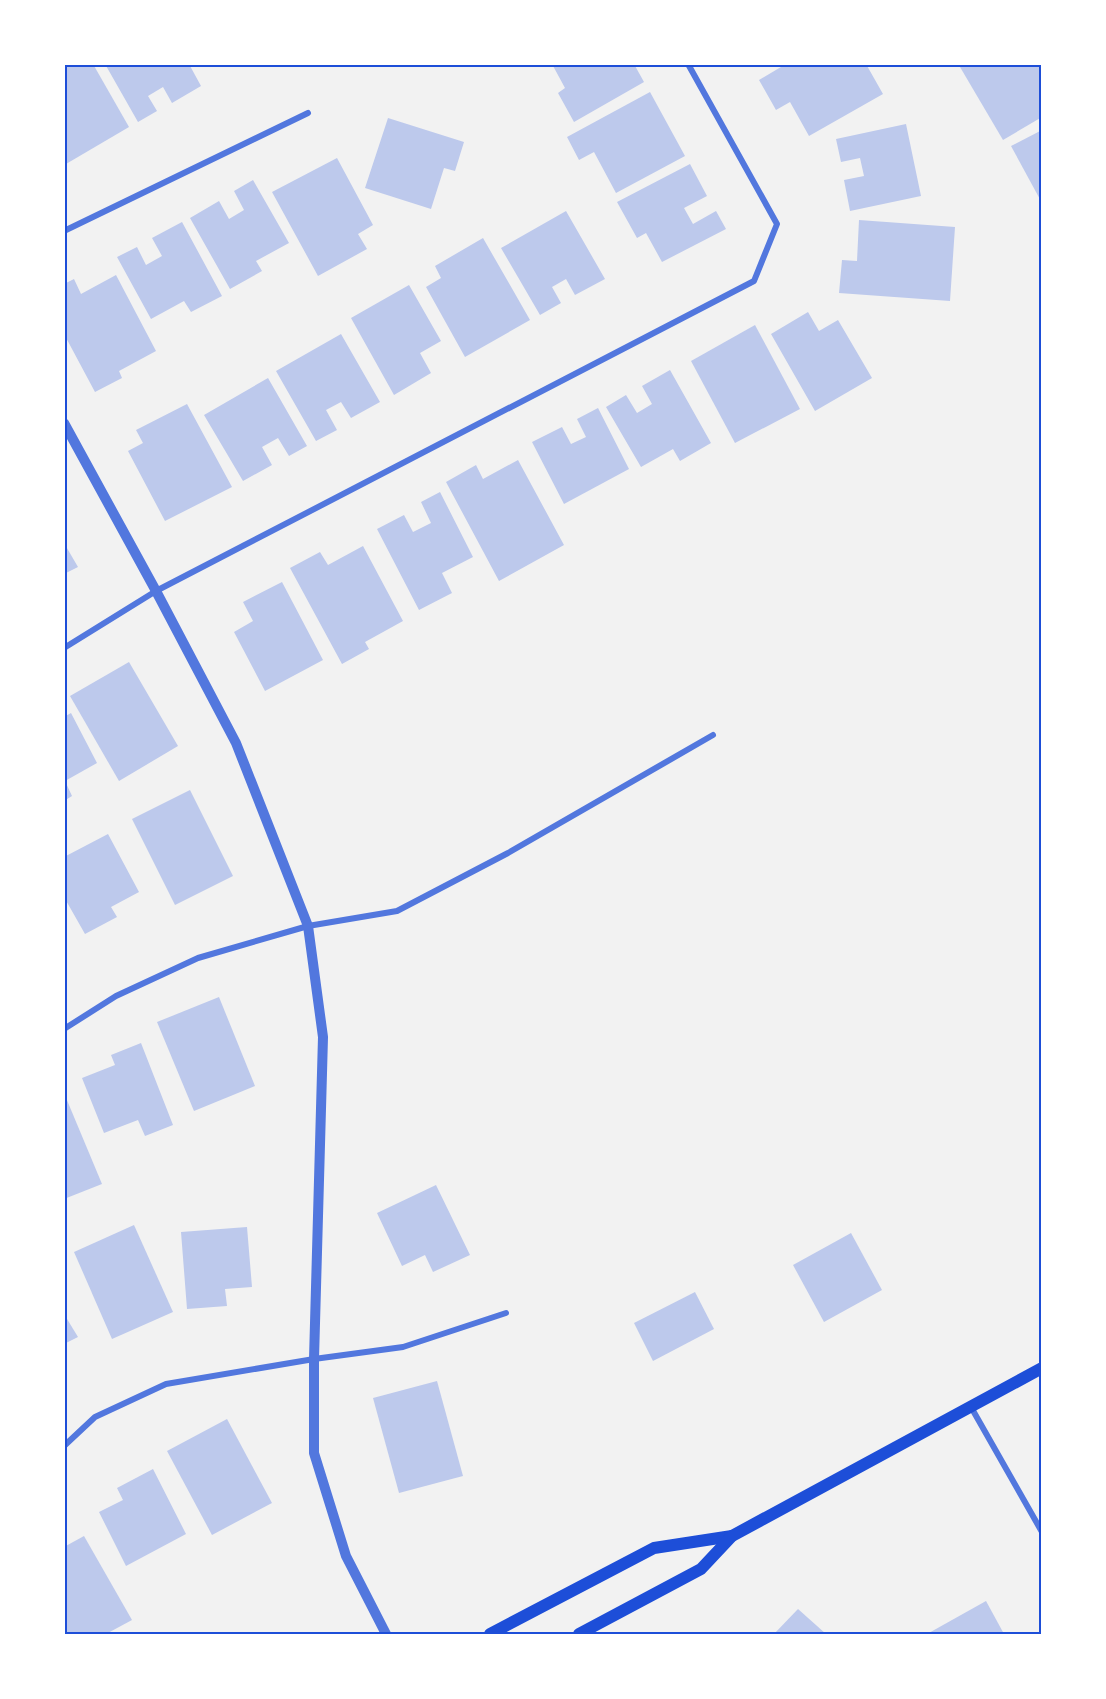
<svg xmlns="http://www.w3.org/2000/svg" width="1106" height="1699" font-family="'Alegreya Sans',sans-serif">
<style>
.building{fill:#bdc9ec}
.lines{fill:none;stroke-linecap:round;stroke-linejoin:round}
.minor{stroke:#5277de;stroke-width:6}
.tertiary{stroke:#5277de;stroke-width:10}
.secondary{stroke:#1d4ed8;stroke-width:12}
.neatline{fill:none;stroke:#1d4ed8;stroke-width:2}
</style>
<rect width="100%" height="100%" fill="#f2f2f2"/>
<g class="building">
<polygon points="64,64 93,64 129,127 66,164 64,162"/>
<polygon points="105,64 189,64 201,86 172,103 163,87 148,96 157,111 138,122"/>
<polygon points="552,64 634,64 644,82 574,122 558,93 565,88"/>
<polygon points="786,64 866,64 883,94 809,136 790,102 776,110 759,80"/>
<polygon points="964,64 1038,64 1042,71 1042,117 1003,140 960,67"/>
<polygon points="650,92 685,156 616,193 594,152 579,160 567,137"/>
<polygon points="388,118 464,142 455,171 444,168 431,209 365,188"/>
<polygon points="906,124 921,196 850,211 844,180 864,176 860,158 841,162 836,139"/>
<polygon points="1042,130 1042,203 1011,146"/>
<polygon points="337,158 373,225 358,234 367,249 318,276 272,192"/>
<polygon points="690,164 707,196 684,208 693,224 716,211 726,229 662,262 646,233 637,238 617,202"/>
<polygon points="253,180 289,243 256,261 262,271 230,289 190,218 219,201 229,219 244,210 234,191"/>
<polygon points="566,211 605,279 575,295 566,279 552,287 561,303 540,315 501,248"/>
<polygon points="859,220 955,227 950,301 839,293 842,260 857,261"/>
<polygon points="182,222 222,296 191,312 184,301 151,319 117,257 137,247 146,265 162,256 152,238"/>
<polygon points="483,238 530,320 465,357 426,287 441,278 435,266"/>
<polygon points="116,275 156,351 119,371 122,378 95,392 64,334 64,284 74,279 81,294"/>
<polygon points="409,285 441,341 420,353 431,373 394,395 351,318"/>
<polygon points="808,312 819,331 838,320 872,378 815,411 771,334"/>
<polygon points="755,325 800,409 735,443 691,361"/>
<polygon points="341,334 380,402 351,418 341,402 326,410 337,430 316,441 276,371"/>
<polygon points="670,370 711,443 680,461 673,449 641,467 606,407 626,395 637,413 652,404 642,386"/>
<polygon points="268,378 307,446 289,456 278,438 262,447 272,465 243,481 204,415"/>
<polygon points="187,404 232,487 165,521 128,451 143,443 136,430"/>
<polygon points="598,408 629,469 564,504 532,442 562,427 571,444 586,437 577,419"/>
<polygon points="518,460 564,545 499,581 446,482 476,465 483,479"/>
<polygon points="440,492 473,557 442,573 452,593 419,610 377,529 404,515 413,532 431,523 421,502"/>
<polygon points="64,543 78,567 64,574"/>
<polygon points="363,546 403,621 365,642 369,649 342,664 290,568 320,552 328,565"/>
<polygon points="282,582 323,660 265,691 234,632 253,621 243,602"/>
<polygon points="129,662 178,746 119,781 70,696"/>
<polygon points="71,713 97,763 65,781 72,796 64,801 64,717"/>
<polygon points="190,790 233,876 175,905 132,819"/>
<polygon points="108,834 139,892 111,907 117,917 85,934 64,897 64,857"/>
<polygon points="219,997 255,1086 194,1111 157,1022"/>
<polygon points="141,1043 173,1125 145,1136 138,1120 104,1133 82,1078 115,1065 111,1055"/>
<polygon points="64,1093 102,1184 64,1199"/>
<polygon points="436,1185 470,1255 433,1272 425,1255 402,1266 377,1213"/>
<polygon points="134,1225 173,1312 112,1339 74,1252"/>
<polygon points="247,1227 252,1287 225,1289 227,1306 187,1309 181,1232"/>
<polygon points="851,1233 882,1290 824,1322 793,1265"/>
<polygon points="695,1292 714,1329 653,1361 634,1323"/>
<polygon points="64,1314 78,1337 64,1344"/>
<polygon points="437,1381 463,1476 399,1493 373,1398"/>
<polygon points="227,1419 272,1503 212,1535 167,1451"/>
<polygon points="153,1469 186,1534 126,1566 99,1512 123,1500 117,1488"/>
<polygon points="84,1536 132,1620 106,1634 64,1634 64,1547"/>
<polygon points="986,1601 1004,1634 927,1634"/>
<polygon points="798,1609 826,1634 774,1634"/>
</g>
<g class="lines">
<g class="minor">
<polyline points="64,231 308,113"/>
<polyline points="64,648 156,591 754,281 777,224 688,64"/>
<polyline points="64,1029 116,996 198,958 308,926 397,911 508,853 713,735"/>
<polyline points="971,1407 1042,1532"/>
<polyline points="64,1446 95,1417 166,1384 314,1359 403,1347 506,1313"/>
</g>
<polyline class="tertiary" points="64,423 156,591 236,743 308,926 323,1037 314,1359 314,1453 346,1556 386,1634"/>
<g class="secondary">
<polyline points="490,1634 654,1548 732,1536"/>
<polyline points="579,1634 701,1569 732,1536 1042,1368"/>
</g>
</g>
<rect width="1106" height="1699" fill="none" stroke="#ffffff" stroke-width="132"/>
<rect x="66" y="66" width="974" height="1567" class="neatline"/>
</svg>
